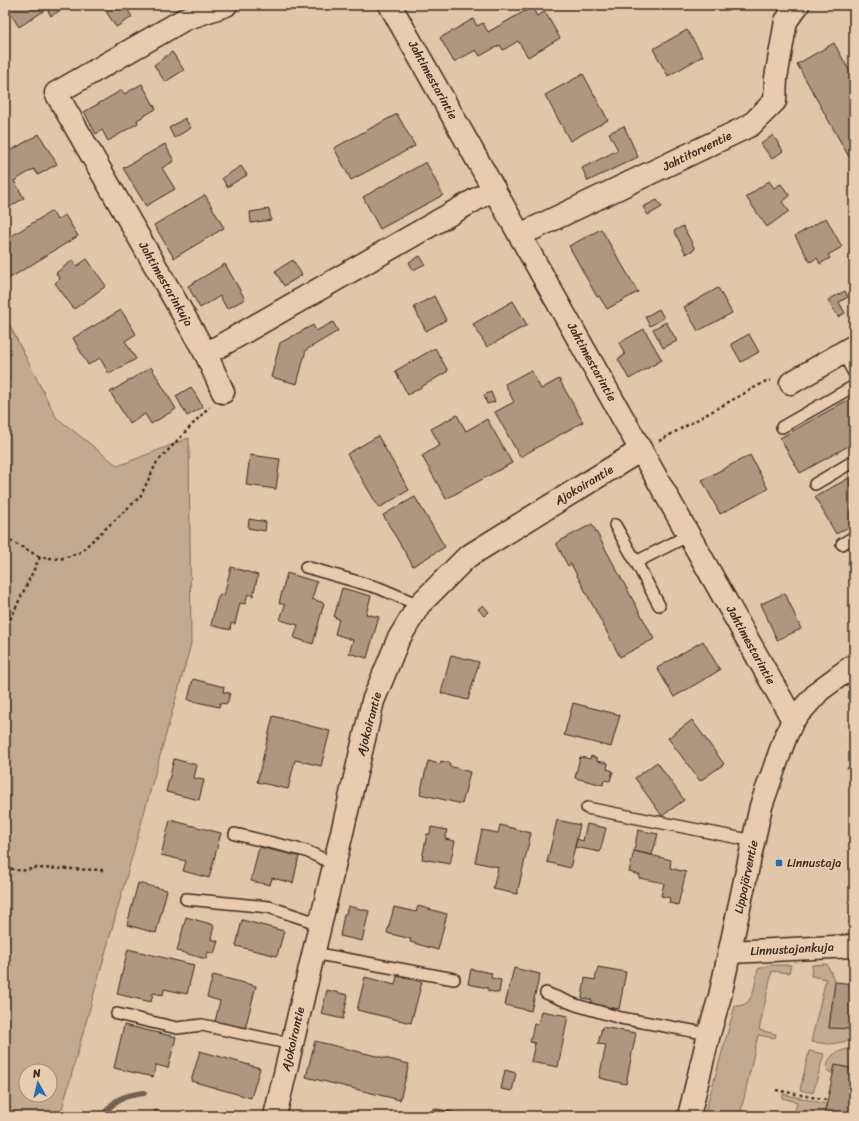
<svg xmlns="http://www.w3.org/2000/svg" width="859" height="1121" font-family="Sriracha,sans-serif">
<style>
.green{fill:#c3a990;stroke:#7f6a57;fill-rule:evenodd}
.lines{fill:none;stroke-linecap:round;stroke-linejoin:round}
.stream{stroke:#755f4f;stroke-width:6}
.building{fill:#ae967f;stroke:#3b2a1e}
.service-casing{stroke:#3b2a1e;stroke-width:14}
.minor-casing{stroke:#3b2a1e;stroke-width:25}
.secondary-casing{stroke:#3b2a1e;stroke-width:25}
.path{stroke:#3b2a1e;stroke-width:2.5;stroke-dasharray:3 3;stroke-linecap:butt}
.service{stroke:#e9ccb0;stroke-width:11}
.minor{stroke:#e9ccb0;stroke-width:22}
.secondary{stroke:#e9ccb0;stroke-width:22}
.poi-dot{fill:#1f6fb2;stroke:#e9ccb0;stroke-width:1.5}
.labels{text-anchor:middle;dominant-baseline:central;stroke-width:3;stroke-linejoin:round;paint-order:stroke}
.street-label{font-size:12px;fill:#3b2a1e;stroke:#e9ccb0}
.poi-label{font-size:12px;fill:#3b2a1e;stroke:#e9ccb0;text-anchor:start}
</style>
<rect width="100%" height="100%" fill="#e2c6aa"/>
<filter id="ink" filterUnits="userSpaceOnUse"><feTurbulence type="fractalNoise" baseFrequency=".025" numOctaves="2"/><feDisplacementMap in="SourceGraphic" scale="8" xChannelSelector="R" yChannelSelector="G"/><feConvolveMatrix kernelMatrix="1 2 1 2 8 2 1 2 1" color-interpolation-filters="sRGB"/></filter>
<g filter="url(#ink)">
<g class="green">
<path d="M5,316L56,417L118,466L189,438L191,644L60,1116H5ZM26,1071H50V1095H26Z"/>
<polygon points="827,964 835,982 829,1027 854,1029 854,1040 830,1044 811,1042 826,979 811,976 812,965"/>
<path d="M769,965H791L789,973L772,971L759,1030L776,1034L775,1038L758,1035L740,1116H704L735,1006C755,1007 754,985 758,969Z"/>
<path d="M854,1048V1069L835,1065L833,1074L828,1071C824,1055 842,1049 854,1048Z"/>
<polygon points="809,1051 824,1054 813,1093 800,1090"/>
<polygon points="783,1094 826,1104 824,1116 794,1116 797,1102 782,1098"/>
</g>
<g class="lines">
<path class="stream" d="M103,1116C115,1098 123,1096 144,1093"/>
</g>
<g class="building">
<polygon points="5,5 69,5 51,16 47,9 19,27"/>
<polygon points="102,5 125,5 132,17 116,27"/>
<polygon points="532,7 537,16 545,12 560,38 528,57 518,41 503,50 500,45 480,56 476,50 454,62 440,38 473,19 477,26 483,23 488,32"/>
<polygon points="687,30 703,56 668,76 653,49"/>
<polygon points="834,43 854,79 854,154 849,157 797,64"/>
<polygon points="172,52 184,70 165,82 154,65"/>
<polygon points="583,74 608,120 570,141 545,95"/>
<polygon points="142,84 156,109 137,120 138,123 108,141 102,130 96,134 84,112 122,90 124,94"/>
<polygon points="397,114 415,146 351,180 334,148"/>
<polygon points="185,118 191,128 174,138 169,128"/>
<polygon points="624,126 638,157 588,181 582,168 618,150 609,133"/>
<polygon points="39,134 57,164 38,175 34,169 14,181 24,198 5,210 5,154"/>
<polygon points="773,135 783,151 772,159 761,144"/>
<polygon points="165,144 174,161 162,168 175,189 146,206 123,168"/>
<polygon points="426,162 443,195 380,229 363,197"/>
<polygon points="241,166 247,175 227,187 222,178"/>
<polygon points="769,181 774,188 781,184 790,196 782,202 789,211 767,227 746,197"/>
<polygon points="205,195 224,228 174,258 154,225"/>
<polygon points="657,200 662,207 648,215 643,207"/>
<polygon points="269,209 271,220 251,223 250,212"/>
<polygon points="52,211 57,220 65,215 78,236 10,278 5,270 5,240"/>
<polygon points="826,218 842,247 828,255 830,258 820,264 817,258 810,262 795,236"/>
<polygon points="683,226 695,249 686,254 674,231"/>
<polygon points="601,229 638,292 607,309 599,296 597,297 569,246"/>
<polygon points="420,256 425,264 413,270 409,262"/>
<polygon points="87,259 106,286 74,309 55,283 60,279 56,273 73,260 77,266"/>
<polygon points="293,260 302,275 284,286 275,271"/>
<polygon points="225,264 245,299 227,309 220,296 200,308 188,286"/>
<polygon points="718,288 732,313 698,331 684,307"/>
<polygon points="845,291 848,297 839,302 845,313 838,317 828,300"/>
<polygon points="434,296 446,320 426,331 414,307"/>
<polygon points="513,301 527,325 487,347 473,324"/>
<polygon points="659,309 664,318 650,326 645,317"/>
<polygon points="121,310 136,334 125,341 136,359 109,374 100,358 88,365 73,338"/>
<polygon points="333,322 338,331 306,350 297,384 271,377 280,343 313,325 316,331"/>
<polygon points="666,322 677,341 663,348 653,329"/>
<polygon points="644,329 662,360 629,379 618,359 625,355 619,343"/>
<polygon points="749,334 759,352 741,362 731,344"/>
<polygon points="435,348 448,371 408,395 395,371"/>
<polygon points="151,367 176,409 151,424 145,414 130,424 110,392"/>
<polygon points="531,370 541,389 559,379 583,422 520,457 495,412 514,402 505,384"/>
<polygon points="191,387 203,407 187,416 176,396"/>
<polygon points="491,392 495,402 487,404 484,395"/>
<polygon points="853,397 854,443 800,473 780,438"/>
<polygon points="457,415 466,431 487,419 512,463 446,499 422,456 440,445 431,429"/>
<polygon points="378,436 409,490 379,508 347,454"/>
<polygon points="250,455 280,459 276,489 246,485"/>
<polygon points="750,455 768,489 720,514 702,480"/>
<polygon points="854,475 854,524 836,534 815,497"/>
<polygon points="415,497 445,547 413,566 383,515"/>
<polygon points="249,519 266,522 265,531 248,528"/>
<polygon points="592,524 654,639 620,657 571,564 568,566 556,543"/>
<polygon points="854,558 854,573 848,562"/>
<polygon points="231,567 258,575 253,596 248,594 245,604 240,603 235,624 231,623 230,630 211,625 217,600 220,594 224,595"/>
<polygon points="287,573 317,582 312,599 324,603 313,644 294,638 298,625 280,620 285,605 279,603"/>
<polygon points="342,588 371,596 366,614 379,617 367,658 349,653 353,640 335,634 339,619 334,617"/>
<polygon points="785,593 801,629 777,640 761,604"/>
<polygon points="483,605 489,612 484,616 478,609"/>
<polygon points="703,641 720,670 674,697 657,668"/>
<polygon points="451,655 479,662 468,700 441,693"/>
<polygon points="193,679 224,687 223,692 230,693 227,704 220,703 219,707 188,700"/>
<polygon points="573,703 620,715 611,747 564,735"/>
<polygon points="273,716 330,731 321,766 295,760 288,789 257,782"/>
<polygon points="692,720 724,764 700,781 668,738"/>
<polygon points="591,756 597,758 597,761 608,763 607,769 613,771 610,781 604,780 603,785 575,778 580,757 590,759"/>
<polygon points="174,759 197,765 194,778 204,780 199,800 166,792"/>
<polygon points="428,761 440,764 441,761 450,763 449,766 470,772 462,804 420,794"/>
<polygon points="657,762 684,800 662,816 635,778"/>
<polygon points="854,765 854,784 847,768"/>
<polygon points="170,820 221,833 209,878 183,871 186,861 161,855"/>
<polygon points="557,820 580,825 570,868 547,862"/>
<polygon points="587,824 606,828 600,852 575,847 577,839 583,841"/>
<polygon points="500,825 531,833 517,894 493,889 498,867 475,862 482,830 498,833"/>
<polygon points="431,827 447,830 445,839 455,841 450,864 422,859 427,834 430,834"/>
<polygon points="638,830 658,834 652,855 634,851"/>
<polygon points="259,847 299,856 293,883 272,878 270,885 251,881"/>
<polygon points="634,851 671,860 670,868 686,872 678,905 669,903 670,898 661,896 664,883 639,878 640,875 629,872"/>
<polygon points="138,883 167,890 156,933 127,925"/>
<polygon points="348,906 369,911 362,941 340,936 344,914 346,914"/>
<polygon points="418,906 447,914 438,950 410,942 411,939 387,933 394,907 416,912"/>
<polygon points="186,917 214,925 211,939 218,941 214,954 208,952 206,959 177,951"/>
<polygon points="242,920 284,931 277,956 236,946"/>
<polygon points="128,949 194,965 187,994 164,989 163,995 153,993 151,1002 117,994"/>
<polygon points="598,967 626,972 619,1009 591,1004 592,1000 582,998 585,978 595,980"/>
<polygon points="514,968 540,974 531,1011 505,1005"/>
<polygon points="471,969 492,973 491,978 501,980 499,993 488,991 488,988 468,984"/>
<polygon points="213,975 256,986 245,1029 215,1022 220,1001 207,997"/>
<polygon points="397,976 422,982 411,1023 357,1010 365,977 395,985"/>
<polygon points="835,982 854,984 854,1029 829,1028"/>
<polygon points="327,990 348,995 343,1019 321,1014"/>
<polygon points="541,1011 568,1016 558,1067 531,1062 535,1043 530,1042 534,1024 538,1025"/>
<polygon points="124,1025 176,1037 168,1068 156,1065 153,1077 114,1068"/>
<polygon points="602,1027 636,1033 626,1084 599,1078 606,1045 598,1044"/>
<polygon points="315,1041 409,1064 400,1100 306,1077"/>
<polygon points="200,1051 260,1068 251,1098 191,1081"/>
<polygon points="835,1065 854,1069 854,1116 824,1116"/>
<polygon points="505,1070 516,1073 512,1091 501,1089"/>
<polygon points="433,1108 466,1115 466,1116 432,1116"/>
<polygon points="155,1110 177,1116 153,1116"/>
</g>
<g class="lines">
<defs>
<g id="service">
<polyline points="843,353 854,373"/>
<polyline points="782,427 854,386"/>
<polyline points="815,484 854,461"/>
<polyline points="615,525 636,562"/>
<polyline points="842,544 854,537"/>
<polyline points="306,567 379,588 419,605"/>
<polyline points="659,605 636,562 689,535"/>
<polyline points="587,808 754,841"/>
<polyline points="235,834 306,851 334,864"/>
<polyline points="186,899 269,907 320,924"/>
<polyline points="313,953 454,979"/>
<polyline points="546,993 576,1005 621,1018 709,1034"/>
<polyline points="117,1014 177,1028 202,1025 292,1044"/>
</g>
<g id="minor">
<polyline points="226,5 185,19 56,93 206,354 494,189"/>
<polyline points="390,5 793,720"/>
<polyline points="520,235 751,125 775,101 776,78 786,21 798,5"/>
<polyline points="206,354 223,392"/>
<polyline points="791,383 854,346"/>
<polyline points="730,952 854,946"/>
<polyline points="275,1116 373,701 398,640 419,605 467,557 641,450"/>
</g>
<polyline id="secondary" points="689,1116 709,1034 720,996 761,806 785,738 793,720 820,690 854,665"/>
</defs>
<use href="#service" class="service-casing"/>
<use href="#minor" class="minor-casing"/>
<use href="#secondary" class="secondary-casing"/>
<g class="path">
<polyline points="659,441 768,380 771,381"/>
<polyline points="5,538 40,557"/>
<polyline points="5,630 40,557 60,559 79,553 140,497 157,462 209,407"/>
<polyline points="5,867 21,871 36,868 103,870"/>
<polyline points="776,1090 827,1100"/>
</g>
<use href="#service" class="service"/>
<use href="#minor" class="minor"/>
<use href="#secondary" class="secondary"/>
</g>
</g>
<rect class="poi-dot" x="775" y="859" width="8" height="8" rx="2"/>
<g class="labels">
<g class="street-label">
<text transform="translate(433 80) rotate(61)">Jahtimestarintie</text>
<text transform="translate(697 151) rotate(-26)">Jahtitorventie</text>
<text transform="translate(166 284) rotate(60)">Jahtimestarinkuja</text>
<text transform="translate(592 362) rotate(61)">Jahtimestarintie</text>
<text transform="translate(584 485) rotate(-31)">Ajokoirantie</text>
<text transform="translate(751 645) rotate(61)">Jahtimestarintie</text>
<text transform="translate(369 724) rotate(-75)">Ajokoirantie</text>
<text transform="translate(746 877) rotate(-78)">Lippajärventie</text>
<text transform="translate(792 949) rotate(-3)">Linnustajankuja</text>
<text transform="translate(293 1039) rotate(-77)">Ajokoirantie</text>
</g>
<g class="poi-label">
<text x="787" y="863">Linnustaja</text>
</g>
</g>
<rect width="859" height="1121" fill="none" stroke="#e9ccb0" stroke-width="20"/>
<rect x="10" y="10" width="839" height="1101" fill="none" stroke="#3b2a1e" stroke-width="1.5" filter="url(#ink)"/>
<g transform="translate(38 1083) rotate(352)"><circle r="19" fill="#e9ccb0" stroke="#a38b76"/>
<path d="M0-3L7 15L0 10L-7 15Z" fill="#1f6fb2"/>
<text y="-6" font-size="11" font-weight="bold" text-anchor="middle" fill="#3b2a1e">N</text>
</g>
</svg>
